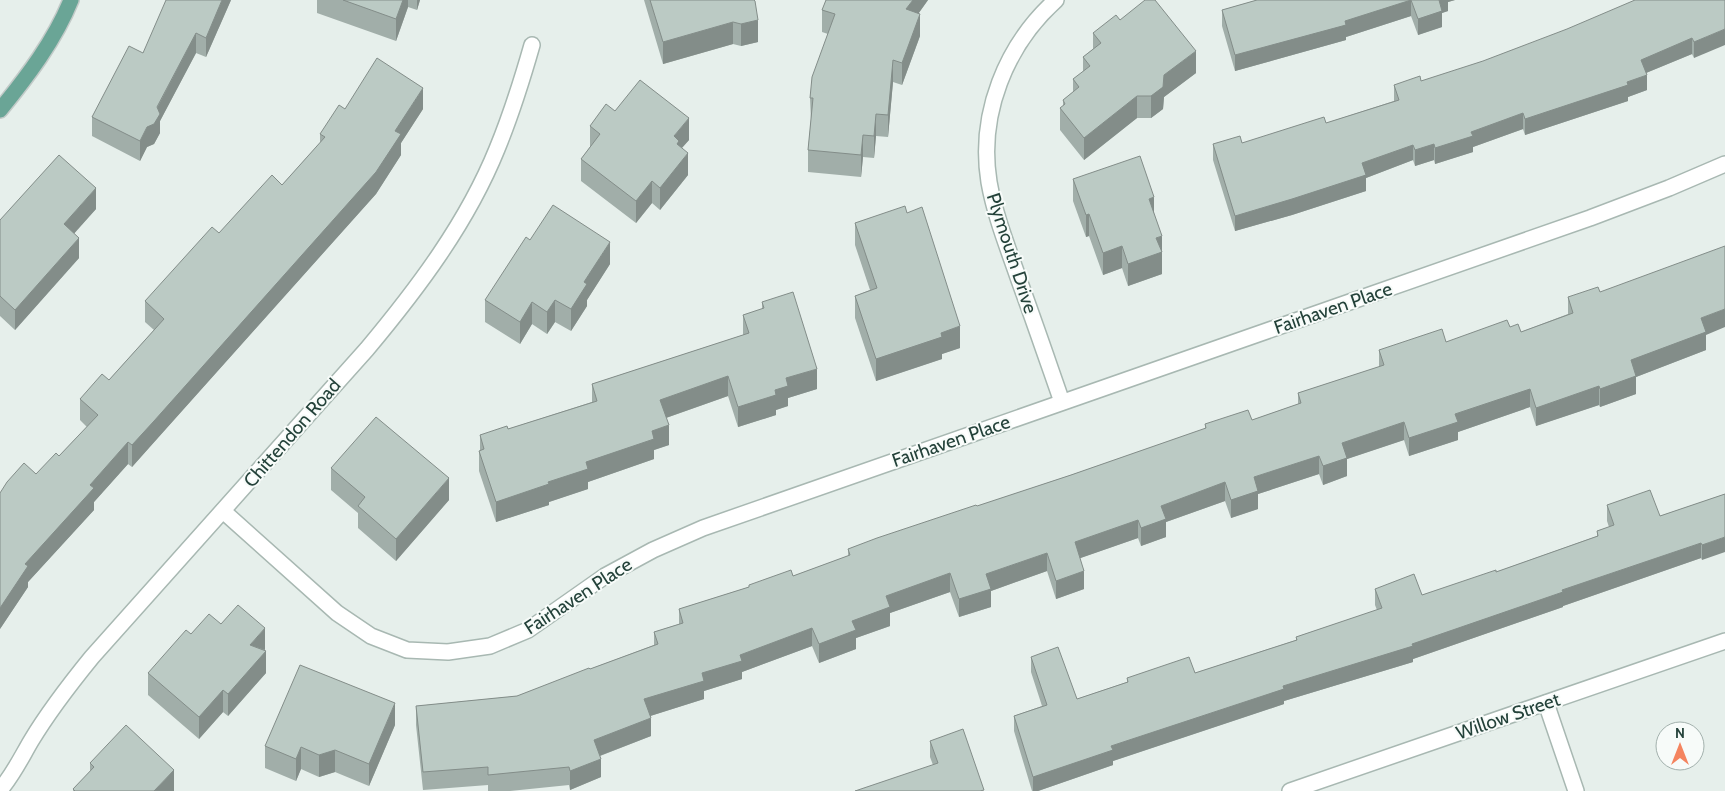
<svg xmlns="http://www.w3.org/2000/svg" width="1725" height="791" font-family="Cabin,sans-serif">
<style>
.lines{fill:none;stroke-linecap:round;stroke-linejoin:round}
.street-casing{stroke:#a8b8b2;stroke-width:18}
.primary-casing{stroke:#c2cac8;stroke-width:18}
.street{stroke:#fff;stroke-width:15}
.primary{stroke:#6aa596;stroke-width:15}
.wall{fill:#a1aea9}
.shaded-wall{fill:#838d89}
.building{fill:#bbcac4;stroke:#838d89}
.labels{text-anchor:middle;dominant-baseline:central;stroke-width:4;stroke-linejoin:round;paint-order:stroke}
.street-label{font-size:19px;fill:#24423a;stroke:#f7fbf9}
</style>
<rect width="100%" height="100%" fill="#e6efeb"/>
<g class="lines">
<defs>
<g id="street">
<path d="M1056,0C1006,45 978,114 989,182C995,216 1008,248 1019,280C1034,321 1048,362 1062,402"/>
<polyline points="223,511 337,613 371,636 407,650 448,652 490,646 528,630 605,576 653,550 703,528 1590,218 1669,188 1725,164"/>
<polyline points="1546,703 1576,791"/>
<path d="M0,790C13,775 21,758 31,741C49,711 70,684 92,657L367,349C418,288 467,223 497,149C511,115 522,80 532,45"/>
<polyline points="1290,791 1725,641"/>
</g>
<path id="primary" d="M0,110C27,77 55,40 71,0"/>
</defs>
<use href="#street" class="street-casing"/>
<use href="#primary" class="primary-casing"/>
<use href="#street" class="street"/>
<use href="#primary" class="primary"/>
</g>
<g class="wall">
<polygon points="231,0 206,57 196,53 160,121 160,133 154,144 147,147 140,161 92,136 92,117 143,53"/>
<polygon points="317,0 420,0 417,10 408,7 396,41 317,13"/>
<polygon points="644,0 754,0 758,42 741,46 733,44 663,64"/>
<polygon points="826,0 928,0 918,14 920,36 902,85 893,82 888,137 876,136 874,158 863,157 861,177 808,172 808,150 811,120 810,98 828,34 822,32 822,10"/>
<polygon points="1257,0 1455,0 1448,2 1448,11 1442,13 1442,27 1418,35 1411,16 1346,37 1346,40 1235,71 1222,26 1222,10"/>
<polygon points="1725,0 1694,58 1692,54 1646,73 1647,90 1628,97 1628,101 1525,135 1523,129 1473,147 1473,152 1435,164 1434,160 1415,166 1413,160 1366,178 1366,191 1292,215 1235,231 1213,160 1213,144 1242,143 1326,123 1394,101 1394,85 1421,81"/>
<polygon points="1120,20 1196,73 1164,97 1163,109 1151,118 1137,118 1084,160 1060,130 1060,108 1063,106 1063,100 1073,92 1073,79 1083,72 1083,57 1093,49 1093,33"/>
<polygon points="345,109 423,109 401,143 401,155 376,194 154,442 132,467 128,464 94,502 94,510 28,582 28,587 0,629 36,474 59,456 87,427 80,420 80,399 109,380 154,330 145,322 145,301 219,233 282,185 320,143 320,134"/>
<polygon points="615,111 689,140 682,148 688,175 660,210 652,203 636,223 581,181 581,159 590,147 590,126"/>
<polygon points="1073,179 1154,213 1162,258 1162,274 1128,286 1122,268 1103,275 1089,236 1086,237 1073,201"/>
<polygon points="96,209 74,233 79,258 15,330 0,316 0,220"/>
<polygon points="907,213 960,348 942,354 942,359 876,381 855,318 855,296 870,290 855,245 855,223"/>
<polygon points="530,240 610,264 587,300 587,306 571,331 555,322 547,334 532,324 520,344 485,322 485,300"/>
<polygon points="1600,292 1706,335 1706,350 1636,377 1636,394 1600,407 1599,405 1536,426 1530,407 1458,432 1458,440 1409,456 1404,440 1347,459 1347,476 1323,485 1319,474 1258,494 1258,509 1231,518 1225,501 1166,522 1166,537 1141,546 1138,538 1080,558 1084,589 1056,599 1047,571 991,591 991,607 959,617 950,592 890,613 890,626 856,638 856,649 819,663 812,646 742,672 742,679 704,691 704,699 650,716 651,736 600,756 601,777 570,790 569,785 510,791 488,791 488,785 423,790 416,725 416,706 517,696 590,669 654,645 654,632 679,624 679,609 749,587 749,585 793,576 848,556 848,549 1071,475 1205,429 1205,424 1252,420 1298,404 1298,393 1379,367 1379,350 1446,342 1510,327 1521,332 1568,314 1568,297"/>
<polygon points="762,302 817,389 788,398 788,406 776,410 776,415 738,427 728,396 666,418 669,445 654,450 654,459 588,482 588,489 549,502 549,505 496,522 479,471 479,451 480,451 480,435 508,429 592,402 592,384 743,335 743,315 762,309"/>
<polygon points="331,468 449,500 396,561 358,528 358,513 331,490"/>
<polygon points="1725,494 1702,560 1701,558 1563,606 1563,607 1413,659 1413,662 1284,701 1284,704 1113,761 1113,765 1038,791 1032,791 1014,731 1014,716 1042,706 1031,672 1031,657 1077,699 1127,682 1127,678 1195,673 1296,640 1296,637 1377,610 1375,605 1375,589 1422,595 1496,572 1597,536 1597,531 1609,527 1607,521 1607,505 1660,516"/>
<polygon points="221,624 265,650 266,673 228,716 223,712 199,739 148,695 148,673"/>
<polygon points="395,725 369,786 335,772 319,777 301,769 296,781 265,768 265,746"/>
<polygon points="930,741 984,791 933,765 930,757"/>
<polygon points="90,763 174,791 73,791 73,789 90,772"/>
</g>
<g class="shaded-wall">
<polygon points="222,0 231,0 206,57 206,38"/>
<polygon points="403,0 408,0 408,7 396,41 396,19"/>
<polygon points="417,0 420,0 417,10"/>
<polygon points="913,0 928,0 906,31 906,9"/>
<polygon points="1411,0 1411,16 1346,37 1346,40 1235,71 1235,55"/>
<polygon points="1438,0 1455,0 1448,2 1448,11 1442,13 1442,27 1418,35 1418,19"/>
<polygon points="920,14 920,36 902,85 902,63"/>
<polygon points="758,20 758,42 741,46 741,24"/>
<polygon points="733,22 733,44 663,64 663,42"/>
<polygon points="1725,29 1725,45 1694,58 1694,42"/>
<polygon points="196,33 196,53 160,121 160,133 154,144 147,147 140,161 140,141"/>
<polygon points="1692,38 1692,54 1641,75 1641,60"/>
<polygon points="1196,51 1196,73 1164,97 1163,109 1151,118 1151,96 1164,75"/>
<polygon points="893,60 893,82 888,137 888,115"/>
<polygon points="1647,75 1647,90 1628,97 1628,101 1525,135 1525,119"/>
<polygon points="423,88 423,109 401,143 401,155 376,194 132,467 132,445 395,131"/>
<polygon points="1137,96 1137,118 1084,160 1084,138"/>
<polygon points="1523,113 1523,129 1473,147 1473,152 1435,164 1435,148 1471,132"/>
<polygon points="876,114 876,136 874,158 874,136"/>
<polygon points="689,118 689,140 679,151 674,136"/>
<polygon points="863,135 863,157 861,177 861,155"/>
<polygon points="1434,144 1434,160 1415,166 1415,150"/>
<polygon points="1413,145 1413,160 1366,178 1366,191 1292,215 1235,231 1235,216 1362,163"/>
<polygon points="688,153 688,175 660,210 660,188"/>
<polygon points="652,181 652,203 636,223 636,201"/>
<polygon points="96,188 96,209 64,245 64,224"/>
<polygon points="1154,197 1154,219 1149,199"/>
<polygon points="1089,214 1089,236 1086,237 1086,215"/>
<polygon points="1162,236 1162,274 1128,286 1128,264 1156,238"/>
<polygon points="79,238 79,258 15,330 15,310"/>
<polygon points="610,242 610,264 587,300 587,306 571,331 571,309 584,282"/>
<polygon points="1122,246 1122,268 1103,275 1103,253"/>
<polygon points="555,300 555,322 547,334 547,312"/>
<polygon points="532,302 532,324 520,344 520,322"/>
<polygon points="1725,309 1725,327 1706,335 1706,350 1636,377 1636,394 1600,407 1600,389 1631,360 1701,318"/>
<polygon points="960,326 960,348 942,354 942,359 876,381 876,359 941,333"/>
<polygon points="817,369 817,389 788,398 788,406 776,410 776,415 738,427 738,407 775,390 786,378"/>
<polygon points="728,376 728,396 660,420 660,400"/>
<polygon points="1599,386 1599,405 1536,426 1536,408"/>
<polygon points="1530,389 1530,407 1458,432 1458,440 1409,456 1409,438 1455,414"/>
<polygon points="1404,422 1404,440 1347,459 1347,476 1323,485 1323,466 1342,443"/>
<polygon points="669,425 669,445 654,450 654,459 588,482 588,489 549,502 549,505 496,522 496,502 548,482 586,462 652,431"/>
<polygon points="128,442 128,464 94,502 94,510 28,582 28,587 0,629 0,608 25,564 90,485"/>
<polygon points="1319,456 1319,474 1258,494 1258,509 1231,518 1231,500 1254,477"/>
<polygon points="449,478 449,500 396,561 396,539"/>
<polygon points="1225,482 1225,501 1166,522 1166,537 1141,546 1141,528 1161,506"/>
<polygon points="1138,520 1138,538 1075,560 1075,542"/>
<polygon points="1725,537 1725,552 1702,560 1702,545"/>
<polygon points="1701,543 1701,558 1563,606 1563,607 1413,659 1413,662 1284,701 1284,704 1113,761 1113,765 1038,791 1033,791 1033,777 1111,746 1283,686 1412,644 1562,590"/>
<polygon points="1047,553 1047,571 991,591 991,607 959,617 959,599 986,574"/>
<polygon points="1084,571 1084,589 1056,599 1056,581"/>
<polygon points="950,573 950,592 890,613 890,626 856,638 856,649 819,663 819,644 886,596"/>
<polygon points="265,628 265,650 250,645"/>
<polygon points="812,628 812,646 742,672 742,679 704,691 704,699 644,718 644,699 740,655"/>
<polygon points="266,651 266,673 228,716 228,694"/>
<polygon points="223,690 223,712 199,739 199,717"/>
<polygon points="395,703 395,725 369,786 369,764"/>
<polygon points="651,718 651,736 594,758 594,740"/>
<polygon points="301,747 301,769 296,781 296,759"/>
<polygon points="335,750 335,772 319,777 319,755"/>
<polygon points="601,759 601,777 570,790 570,771"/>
<polygon points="174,770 174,791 154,791"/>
</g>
<g class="building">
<polygon points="166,0 222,0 206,38 196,33 157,107 160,114 154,124 147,127 140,141 92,117 129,46 143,53"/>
<polygon points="343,0 403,0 396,19"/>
<polygon points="650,0 754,0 755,1 758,20 741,24 733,22 663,42"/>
<polygon points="826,0 913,0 906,9 920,14 902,63 893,60 888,115 876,114 874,136 863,135 861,155 808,150 813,98 810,98 812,77 835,14 822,10"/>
<polygon points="1145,0 1155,0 1196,51 1164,75 1163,87 1151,96 1137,96 1084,138 1060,108 1065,104 1063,100 1079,87 1073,79 1090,66 1083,57 1101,43 1093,33 1116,15 1120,20"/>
<polygon points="1257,0 1411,0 1345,21 1346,25 1235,55 1222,10"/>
<polygon points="1411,0 1439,0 1442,11 1418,19"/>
<polygon points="1635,0 1725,0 1725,29 1694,42 1692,38 1641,60 1647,75 1627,82 1628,85 1525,119 1523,113 1471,132 1473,136 1435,148 1434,144 1415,150 1413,145 1362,163 1366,175 1292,199 1235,216 1213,144 1240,136 1242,143 1324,117 1326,123 1399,100 1394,85 1420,76 1421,81 1483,61 1567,29"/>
<polygon points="377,58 423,88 395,131 401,134 376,172 154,421 132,445 128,442 90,485 94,488 25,564 28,566 0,608 0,493 7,482 24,463 36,474 56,453 59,456 98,415 80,399 102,374 109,380 164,319 145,301 212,227 219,233 272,175 282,185 325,137 320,134 339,105 345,109"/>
<polygon points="640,80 689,118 674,136 679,141 677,144 688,153 660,188 652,181 636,201 581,159 600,134 590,126 606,104 615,111"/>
<polygon points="59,155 96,188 64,224 79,238 15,310 0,296 0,220"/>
<polygon points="1140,156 1154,197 1149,199 1162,236 1156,238 1162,252 1128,264 1122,246 1103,253 1089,214 1086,215 1073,179"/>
<polygon points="553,205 610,242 584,282 587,284 571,309 555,300 547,312 532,302 520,322 485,300 526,237 530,240"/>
<polygon points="905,206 907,213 922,207 960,326 941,333 942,337 876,359 855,296 877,288 855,223"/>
<polygon points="1725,246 1725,309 1701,318 1706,332 1631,360 1636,376 1600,389 1599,386 1536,408 1530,389 1455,414 1458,422 1409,438 1404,422 1342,443 1347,458 1323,466 1319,456 1254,477 1258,491 1231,500 1225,482 1161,506 1166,519 1141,528 1138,520 1075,542 1084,571 1056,581 1047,553 986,574 991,589 959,599 950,573 886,596 890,607 852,621 856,630 819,644 812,628 740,655 742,661 702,673 704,681 644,699 651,718 594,740 601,759 570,771 569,767 488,775 488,767 423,772 416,706 517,696 589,668 590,669 658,644 654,632 683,623 679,609 749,587 749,585 791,570 793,576 850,555 848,549 877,538 976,505 977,506 1071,475 1206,428 1205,424 1248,410 1252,420 1301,403 1298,393 1384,365 1379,350 1442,329 1446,342 1507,320 1510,327 1518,324 1521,332 1573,313 1568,297 1598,287 1600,292"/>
<polygon points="793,292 817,369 786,378 788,386 775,390 776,395 738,407 728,376 660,400 669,425 652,431 654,439 586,462 588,469 548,482 549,484 496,502 479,451 484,449 480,435 507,426 508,429 597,401 592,384 749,333 743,315 764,308 762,302"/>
<polygon points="376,417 449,478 396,539 358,506 365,497 331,468"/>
<polygon points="1650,490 1660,516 1725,494 1725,537 1702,545 1701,543 1562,590 1563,592 1412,644 1413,646 1283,686 1284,689 1111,746 1113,750 1033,777 1014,716 1047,705 1031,657 1058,647 1077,699 1128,682 1127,678 1189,657 1195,673 1297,640 1296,637 1382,608 1375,589 1414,574 1422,595 1496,570 1496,572 1598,536 1597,531 1614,525 1607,505"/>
<polygon points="238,605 265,628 250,645 266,651 228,694 223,690 199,717 148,673 186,630 191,634 209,614 221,624"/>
<polygon points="300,665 395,703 369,764 335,750 319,755 301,747 296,759 265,746"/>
<polygon points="126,725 174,770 154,791 75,791 73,789 94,767 90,763"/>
<polygon points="963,729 984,790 980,791 855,791 938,763 930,741"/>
</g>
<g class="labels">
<g class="street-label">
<text transform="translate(1012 253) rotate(72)">Plymouth Drive</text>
<text transform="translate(1333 308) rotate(-19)">Fairhaven Place</text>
<text transform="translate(292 433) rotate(-49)">Chittendon Road</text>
<text transform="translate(951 441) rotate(-19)">Fairhaven Place</text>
<text transform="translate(578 596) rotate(-33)">Fairhaven Place</text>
<text transform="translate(1508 716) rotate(-19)">Willow Street</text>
</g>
</g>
<g transform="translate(1680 746)"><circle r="24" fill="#f7fbf9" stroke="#a3b1ad"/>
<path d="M0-4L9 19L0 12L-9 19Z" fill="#f4845f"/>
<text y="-8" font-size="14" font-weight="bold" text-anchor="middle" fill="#24423a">N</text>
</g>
</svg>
